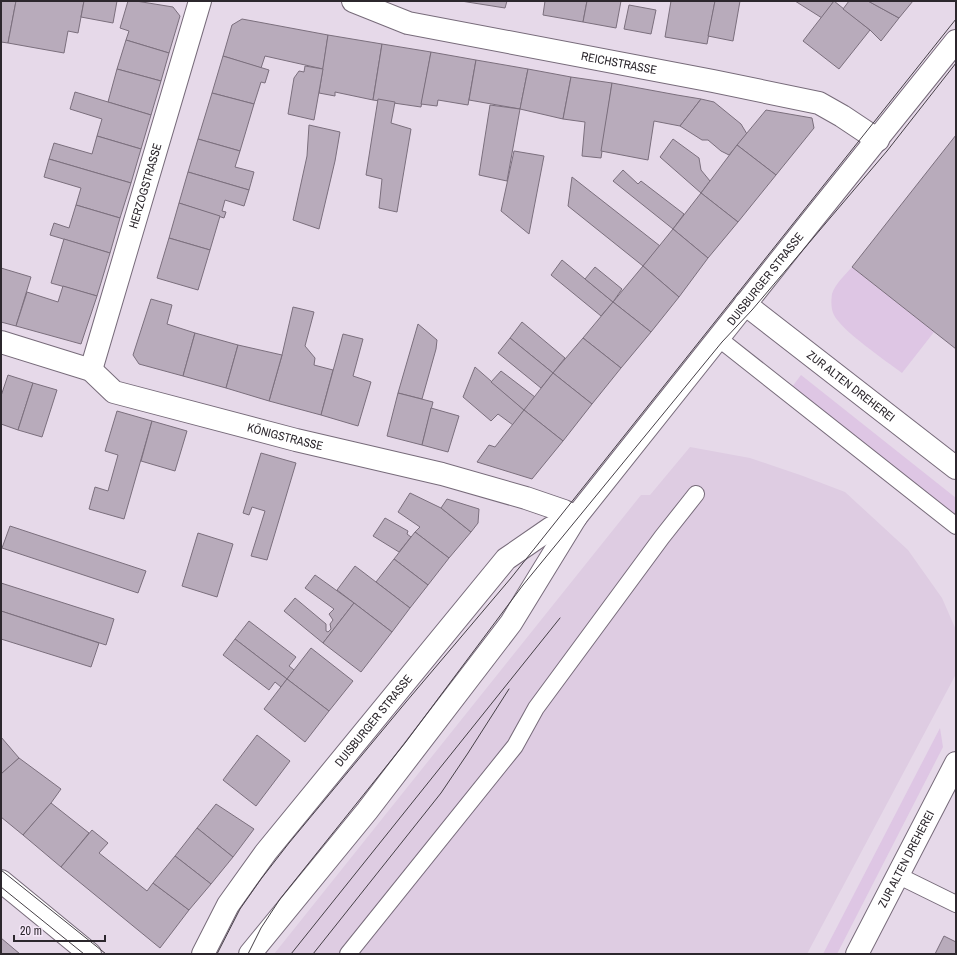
<svg xmlns="http://www.w3.org/2000/svg" width="957" height="955" font-family="'Archivo Narrow',sans-serif">
<style>
.built{fill:#decce2}
.green{fill:#dec6e4}
.building{fill:#b8abbb;stroke:#7b6f7d}
.lines{fill:none;stroke-linecap:round;stroke-linejoin:round}
.service-casing{stroke:#776b7a;stroke-width:18}
.minor-casing{stroke:#776b7a;stroke-width:24}
.secondary-casing{stroke:#776b7a;stroke-width:24}
.service{stroke:#fff;stroke-width:16}
.minor{stroke:#fff;stroke-width:22}
.secondary{stroke:#fff;stroke-width:22}
.tram{stroke:#453f46;stroke-width:1}
.labels{text-anchor:middle;dominant-baseline:central;stroke-width:3;stroke-linejoin:round;paint-order:stroke}
.street-label{font-size:12px;fill:#2c272d;stroke:#f4e6f7}
</style>
<rect width="100%" height="100%" fill="#e6d9e9"/>
<polygon class="built" points="690,447 750,458 803,476 845,492 908,550 942,598 956,630 956,674 807,954 274,954 641,495 650,495"/>
<g class="green">
<path d="M852,267L934,332L902,373C886,361 842,331 834,315C831,309 831,301 832,294C835,284 845,275 852,267Z"/>
<polygon points="801,375 956,498 956,515 792,387"/>
<polygon points="940,728 943,747 837,954 823,954"/>
</g>
<g class="building">
<polygon points="1,1 16,1 8,43 1,42"/>
<polygon points="16,1 84,1 78,33 68,31 64,53 8,43"/>
<polygon points="84,1 117,1 113,23 81,17"/>
<polygon points="128,1 136,1 173,7 180,16 169,53 126,40 129,31 120,28"/>
<polygon points="461,1 507,1 505,8"/>
<polygon points="545,1 587,1 583,22 543,15"/>
<polygon points="587,1 621,1 616,28 583,22"/>
<polygon points="671,1 715,1 707,44 665,37"/>
<polygon points="715,1 740,1 733,41 708,36"/>
<polygon points="795,1 834,1 822,18"/>
<polygon points="834,1 870,30 839,69 803,41"/>
<polygon points="849,1 868,1 899,18 881,41 870,30 843,9"/>
<polygon points="868,1 913,1 899,18"/>
<polygon points="629,5 656,10 651,34 624,29"/>
<polygon points="242,19 328,35 323,69 265,56 261,68 223,56 232,25"/>
<polygon points="328,35 382,44 373,100 335,92 335,96 319,93"/>
<polygon points="126,40 169,53 161,81 117,69"/>
<polygon points="382,44 431,52 421,107 373,100"/>
<polygon points="431,52 476,60 468,105 438,100 437,106 421,104"/>
<polygon points="223,56 269,70 265,83 261,82 254,104 212,93"/>
<polygon points="476,60 528,69 520,109 469,100"/>
<polygon points="305,66 323,69 314,120 288,114 294,78 299,71 304,72"/>
<polygon points="117,69 161,81 151,115 108,102"/>
<polygon points="528,69 571,77 563,119 520,109"/>
<polygon points="571,77 612,83 601,158 582,156 585,122 563,119"/>
<polygon points="612,83 677,95 701,99 680,126 654,121 648,160 601,151"/>
<polygon points="75,92 151,115 141,149 97,136 102,119 70,109"/>
<polygon points="212,93 254,104 240,151 198,139"/>
<polygon points="378,99 395,102 391,123 411,129 397,212 379,208 382,179 366,175"/>
<polygon points="701,99 714,102 741,124 747,134 729,155 721,151 708,140 702,140 680,126"/>
<polygon points="490,105 520,109 507,181 479,175"/>
<polygon points="766,110 812,118 814,128 776,175 737,145"/>
<polygon points="309,125 340,132 335,161 319,229 293,220 307,156"/>
<polygon points="956,135 956,349 852,267"/>
<polygon points="97,136 141,149 131,183 49,159 54,143 92,154"/>
<polygon points="198,139 240,151 235,167 254,172 249,190 188,172"/>
<polygon points="673,139 699,158 701,170 710,181 701,193 660,157"/>
<polygon points="737,145 776,175 738,222 701,193"/>
<polygon points="514,151 544,156 529,234 501,211"/>
<polygon points="49,159 131,183 120,218 76,205 81,188 44,177"/>
<polygon points="623,170 638,184 641,181 684,214 673,229 613,181"/>
<polygon points="188,172 249,190 244,206 225,200 222,211 226,212 224,218 179,203"/>
<polygon points="572,177 660,246 643,266 568,206"/>
<polygon points="701,193 738,222 708,258 673,229"/>
<polygon points="179,203 220,216 210,250 169,238"/>
<polygon points="76,205 120,218 110,253 50,235 54,223 69,228"/>
<polygon points="673,229 708,258 679,297 643,266"/>
<polygon points="169,238 210,250 198,290 157,278"/>
<polygon points="64,239 110,253 97,296 51,283"/>
<polygon points="562,260 613,302 601,316 551,275"/>
<polygon points="643,266 679,297 651,332 613,302"/>
<polygon points="595,267 622,289 613,302 585,279"/>
<polygon points="1,268 31,277 16,326 1,322"/>
<polygon points="63,286 97,296 81,344 16,326 27,292 58,302"/>
<polygon points="151,299 172,305 167,324 195,333 183,376 139,364 133,355"/>
<polygon points="613,302 651,332 621,368 583,338"/>
<polygon points="293,307 314,312 305,346 315,358 314,365 333,370 321,415 269,401 282,355"/>
<polygon points="522,322 565,358 553,373 510,338"/>
<polygon points="418,324 437,340 436,349 422,399 398,393"/>
<polygon points="195,333 238,345 226,388 183,376"/>
<polygon points="343,334 363,339 353,376 371,382 358,426 321,415"/>
<polygon points="510,338 553,373 541,388 498,353"/>
<polygon points="583,338 621,368 592,404 553,373"/>
<polygon points="238,345 282,355 269,401 226,388"/>
<polygon points="475,367 524,410 513,425 498,414 491,421 463,397"/>
<polygon points="501,371 535,397 524,410 491,382"/>
<polygon points="553,373 592,404 563,441 524,410"/>
<polygon points="8,375 33,383 18,430 1,424 1,396"/>
<polygon points="33,383 57,390 42,437 18,430"/>
<polygon points="398,393 433,402 422,445 387,436"/>
<polygon points="431,408 459,416 448,452 422,445"/>
<polygon points="524,410 563,441 532,479 477,462 489,445 495,447"/>
<polygon points="117,411 152,421 124,519 89,509 95,487 108,491 118,455 105,451"/>
<polygon points="152,421 187,431 175,471 141,461"/>
<polygon points="261,453 296,463 267,560 251,556 265,511 252,507 249,515 243,513"/>
<polygon points="410,493 441,508 471,532 449,558 415,532 420,527 398,512"/>
<polygon points="447,499 479,509 478,523 471,532 441,508"/>
<polygon points="385,518 408,531 407,534 411,537 399,552 373,536"/>
<polygon points="10,526 146,571 138,593 2,548"/>
<polygon points="415,532 449,558 428,585 394,559"/>
<polygon points="198,533 233,544 217,597 182,586"/>
<polygon points="394,559 428,585 410,608 376,582"/>
<polygon points="355,566 410,608 392,632 337,590"/>
<polygon points="315,575 354,603 323,643 284,611 295,598 326,624 326,631 328,632 331,629 330,624 333,620 329,614 334,609 305,588"/>
<polygon points="1,583 114,619 106,645 1,611"/>
<polygon points="354,603 392,632 361,672 323,643"/>
<polygon points="1,611 99,643 91,667 1,639"/>
<polygon points="249,621 296,657 289,666 294,670 287,679 235,639"/>
<polygon points="235,639 287,679 281,687 275,682 269,690 223,655"/>
<polygon points="311,648 353,681 329,711 287,679"/>
<polygon points="287,679 329,711 305,742 264,709"/>
<polygon points="257,735 290,761 256,806 223,780"/>
<polygon points="1,737 19,758 1,774"/>
<polygon points="19,758 61,789 51,803 23,835 1,817 1,774"/>
<polygon points="51,803 89,833 61,867 23,835"/>
<polygon points="216,804 254,829 233,857 197,828"/>
<polygon points="197,828 233,857 211,884 175,856"/>
<polygon points="92,830 108,843 99,853 147,891 153,883 189,910 160,948 61,867"/>
<polygon points="175,856 211,884 189,910 153,883"/>
<polygon points="944,936 956,942 956,954 935,954"/>
<polygon points="1,938 20,954 1,954"/>
</g>
<g class="lines">
<defs>
<g id="service">
<polyline points="718,338 956,526"/>
<polyline points="897,875 956,904"/>
<polyline points="348,954 515,746 536,708 662,537 696,494"/>
</g>
<g id="minor">
<path id="s1" d="M353,1L408,23L713,81L819,103L842,116L878,140"/>
<path id="s2" d="M745,304L956,468"/>
<path id="s3" d="M1,342L91,370L114,392L296,440L442,474L526,498L564,511L576,517"/>
<path id="s4" d="M91,370L200,1"/>
<path id="s5" d="M857,954L956,763"/>
</g>
<g id="secondary">
<polyline points="1,881 90,954"/>
<path id="s6" d="M203,954L228,905L266,852L506,559L551,528L576,517"/>
<path id="s7" d="M250,954L367,811L511,623L576,517L809,224L956,41"/>
</g>
</defs>
<use href="#service" class="service-casing"/>
<use href="#minor" class="minor-casing"/>
<use href="#secondary" class="secondary-casing"/>
<use href="#service" class="service"/>
<use href="#minor" class="minor"/>
<use href="#secondary" class="secondary"/>
<g class="tram">
<polyline points="1,870 106,954"/>
<polyline points="1,887 84,954"/>
<polyline points="217,954 240,909 261,879 289,843 406,702 511,578 956,19"/>
<polyline points="248,954 261,928 280,899 405,743 523,585 722,342 752,310 887,151 956,63"/>
<polyline points="291,954 560,618"/>
<polyline points="313,954 441,793 468,753 509,689"/>
</g>
</g>
<g class="labels">
<g class="street-label">
<text stroke="none"><textPath href="#s1" startOffset="274">REICHSTRASSE</textPath></text>
<text stroke="none"><textPath href="#s4" startOffset="192">HERZOGSTRASSE</textPath></text>
<text stroke="none"><textPath href="#s7" startOffset="850">DUISBURGER STRASSE</textPath></text>
<text stroke="none"><textPath href="#s2" startOffset="134">ZUR ALTEN DREHEREI</textPath></text>
<text stroke="none"><textPath href="#s3" startOffset="303">KÖNIGSTRASSE</textPath></text>
<text stroke="none"><textPath href="#s6" startOffset="290">DUISBURGER STRASSE</textPath></text>
<text stroke="none"><textPath href="#s5" startOffset="107">ZUR ALTEN DREHEREI</textPath></text>
</g>
</g>
<rect width="957" height="955" fill="none" stroke="#2c272d" stroke-width="4"/>
<path d="M14 935v6h91v-6" fill="none" stroke="#2c272d" stroke-width="2"/>
<text x="20" y="935" font-size="12" fill="#2c272d" stroke="#f4e6f7" stroke-width="3" paint-order="stroke">20 m</text>
</svg>
